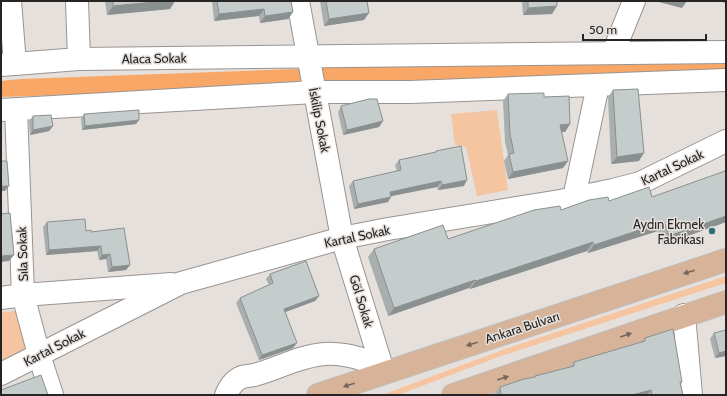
<svg xmlns="http://www.w3.org/2000/svg" width="727" height="396" font-family="Cabin,sans-serif">
<style>
.green{fill:#f5c4a0}
.water{fill:#f9a766}
.lines{fill:none;stroke-linecap:round;stroke-linejoin:round}
.minor-casing{stroke:#999491;stroke-width:24}
.major-casing{stroke:#bebebd;stroke-width:24}
.minor{stroke:#fff;stroke-width:22}
.major{stroke:#d7b499;stroke-width:22}
.wall{fill:#a9afaf}
.shaded-wall{fill:#8a8f8f}
.building{fill:#c5cccc;stroke:#8a8f8f}
.oneway{fill:#766559}
.poi-dot{fill:#297371;stroke:#e6e0dd;stroke-width:1.5}
.labels{text-anchor:middle;dominant-baseline:central;stroke-width:3;stroke-linejoin:round;paint-order:stroke}
.street-label{font-size:13px;fill:#272524;stroke:#e6e0dd}
.poi-label{font-size:13px;fill:#272524;stroke:#e6e0dd;text-anchor:end}
</style>
<rect width="100%" height="100%" fill="#e6e0dd"/>
<g class="green">
<polygon points="497,110 508,190 477,196 466,147 455,145 451,114"/>
<polygon points="726,276 726,283 501,356 398,395 382,395 508,348"/>
<polygon points="16,311 25,349 1,361 1,312"/>
</g>
<polygon class="water" points="726,56 726,74 1,97 1,81 21,79 458,63"/>
<g class="lines">
<defs>
<g id="minor">
<polyline points="10,1 15,64"/>
<polyline points="77,1 79,59"/>
<polyline points="298,1 342,238 381,364"/>
<polyline points="613,53 634,1"/>
<polyline points="1,65 79,59 726,52"/>
<polyline points="16,109 23,295 39,355 52,395"/>
<polyline points="1,110 315,92 410,92 726,80"/>
<polyline points="574,198 598,85"/>
<polyline points="1,298 23,295 172,284"/>
<polyline points="684,315 691,395"/>
<polyline points="1,374 181,283 342,238 388,229 560,201 613,190 640,183 726,141"/>
<path d="M226,395C229,388 234,380 242,377C245,376 250,376 254,375C277,369 299,356 324,354C343,352 363,360 381,364"/>
</g>
<g id="major">
<polyline points="318,395 726,260"/>
<polyline points="453,395 726,302"/>
</g>
</defs>
<use href="#minor" class="minor-casing"/>
<use href="#major" class="major-casing"/>
<use href="#minor" class="minor"/>
<use href="#major" class="major"/>
</g>
<g class="wall">
<polygon points="105,1 175,1 170,9 107,15"/>
<polygon points="212,1 291,1 293,12 288,19 260,23 259,16 214,21"/>
<polygon points="320,1 367,1 364,20 324,26"/>
<polygon points="522,1 557,1 552,14 523,15"/>
<polygon points="613,90 639,161 611,164 608,97"/>
<polygon points="508,94 544,97 570,124 565,132 562,132 563,168 508,179 504,161 508,155 505,142 503,101"/>
<polygon points="341,106 383,121 379,127 343,135 338,112"/>
<polygon points="84,114 136,124 82,130 81,118"/>
<polygon points="33,116 53,126 49,131 30,135 29,121"/>
<polygon points="436,151 464,186 438,190 437,187 391,196 388,202 354,209 349,186 353,181 397,171 395,165 399,160 434,153"/>
<polygon points="726,174 726,222 663,245 658,231 588,253 587,251 470,289 469,288 388,316 368,257 374,249 448,239 561,210 609,201 652,197"/>
<polygon points="47,222 91,232 130,265 126,270 108,272 106,259 99,260 97,251 46,255 43,227"/>
<polygon points="270,274 319,296 315,301 285,312 293,348 259,360 236,303 240,298 269,285 266,279"/>
<polygon points="714,333 726,356 715,358 710,339"/>
<polygon points="645,338 682,382 681,384 683,395 496,395 495,394 500,387 534,377 535,376 570,367 574,362 642,342"/>
</g>
<g class="shaded-wall">
<polygon points="164,1 175,1 170,9 107,15 113,6"/>
<polygon points="655,1 687,1 682,8"/>
<polygon points="718,1 726,1 726,3"/>
<polygon points="557,6 552,14 523,15 528,8"/>
<polygon points="264,9 259,16 214,21 219,14"/>
<polygon points="293,12 288,19 260,23 265,16"/>
<polygon points="369,13 364,20 324,26 329,19"/>
<polygon points="139,120 136,124 82,130 85,126"/>
<polygon points="383,121 379,127 343,135 347,130"/>
<polygon points="570,124 565,132 555,132 560,125"/>
<polygon points="53,126 49,131 30,135 33,130"/>
<polygon points="644,153 639,161 611,164 617,157"/>
<polygon points="568,161 563,168 508,179 513,172"/>
<polygon points="467,180 464,186 438,190 442,185"/>
<polygon points="441,181 437,187 387,197 390,192"/>
<polygon points="1,186 9,186 5,191 1,191"/>
<polygon points="391,197 388,202 354,209 358,204"/>
<polygon points="726,216 726,222 663,245 669,236"/>
<polygon points="664,222 658,231 588,253 594,245"/>
<polygon points="593,242 587,251 470,289 476,281"/>
<polygon points="101,246 97,251 46,255 49,250"/>
<polygon points="110,254 106,259 99,260 102,255"/>
<polygon points="14,255 9,261 1,262 1,256"/>
<polygon points="130,265 126,270 108,272 112,267"/>
<polygon points="475,280 469,288 388,316 394,308"/>
<polygon points="319,296 315,301 280,314 284,309"/>
<polygon points="297,343 293,348 259,360 262,355"/>
<polygon points="726,351 726,356 715,358 719,353"/>
<polygon points="651,390 647,395 632,395"/>
</g>
<g class="building">
<polygon points="113,1 164,1 113,6"/>
<polygon points="217,1 291,1 293,12 265,16 264,9 219,14"/>
<polygon points="326,1 367,1 369,13 329,19"/>
<polygon points="528,1 557,1 557,6 528,8"/>
<polygon points="638,89 644,153 617,157 613,90"/>
<polygon points="544,93 544,97 569,96 570,124 560,125 568,161 513,172 509,154 514,153 510,134 508,94"/>
<polygon points="369,99 377,99 383,121 347,130 341,106"/>
<polygon points="139,110 139,120 85,126 84,114"/>
<polygon points="51,115 53,126 33,130 33,116"/>
<polygon points="461,146 467,180 442,185 441,181 390,192 391,197 358,204 353,181 401,170 399,160 436,152 436,151"/>
<polygon points="1,161 7,161 9,186 1,186"/>
<polygon points="725,171 726,174 726,216 669,236 664,222 594,245 593,242 476,281 475,280 394,308 374,249 443,225 448,239 534,210 560,206 561,210 589,200 608,197 609,201 649,187 652,197"/>
<polygon points="10,213 14,255 1,256 1,214"/>
<polygon points="85,219 86,231 91,230 91,232 124,228 130,265 112,267 110,254 102,255 101,246 49,250 47,222"/>
<polygon points="306,261 319,296 284,309 297,343 262,355 240,298 273,283 270,274"/>
<polygon points="673,329 682,382 680,382 683,395 652,395 651,390 632,395 501,395 500,387 524,379 535,377 535,376 574,366 574,362 645,341 645,338"/>
<polygon points="726,330 726,351 719,353 714,333"/>
<polygon points="41,375 48,395 1,395 1,390"/>
</g>
<defs><path id="oneway-solid" d="M-6-.8H1V-3.2L6.5 0L1 3.2V.8H-6Z"/></defs>
<g class="oneway">
<use href="#oneway-solid" transform="translate(689 272) rotate(162)"/>
<use href="#oneway-solid" transform="translate(626 335) rotate(-19)"/>
<use href="#oneway-solid" transform="translate(472 344) rotate(162)"/>
<use href="#oneway-solid" transform="translate(503 378) rotate(-19)"/>
<use href="#oneway-solid" transform="translate(349 385) rotate(162)"/>
</g>
<circle class="poi-dot" cx="712" cy="231" r="4"/>
<g class="labels">
<g class="street-label">
<text transform="translate(154 58) rotate(-1)">Alaca Sokak</text>
<text transform="translate(320 120) rotate(79)">İskilip Sokak</text>
<text transform="translate(672 167) rotate(-25)">Kartal Sokak</text>
<text transform="translate(357 236) rotate(-12)">Kartal Sokak</text>
<text transform="translate(22 254) rotate(-92)">Sıla Sokak</text>
<text transform="translate(362 301) rotate(73)">Göl Sokak</text>
<text transform="translate(522 327) rotate(-18)">Ankara Bulvarı</text>
<text transform="translate(54 347) rotate(-27)">Kartal Sokak</text>
</g>
<g class="poi-label">
<text x="704" y="224">Aydın Ekmek<tspan x="704" dy="15">Fabrikası</tspan></text>
</g>
</g>
<rect width="727" height="396" fill="none" stroke="#272524" stroke-width="4"/>
<path d="M583 34v6h123v-6" fill="none" stroke="#272524" stroke-width="2"/>
<text x="589" y="34" font-size="12" fill="#272524" stroke="#e6e0dd" stroke-width="3" paint-order="stroke">50 m</text>
</svg>
